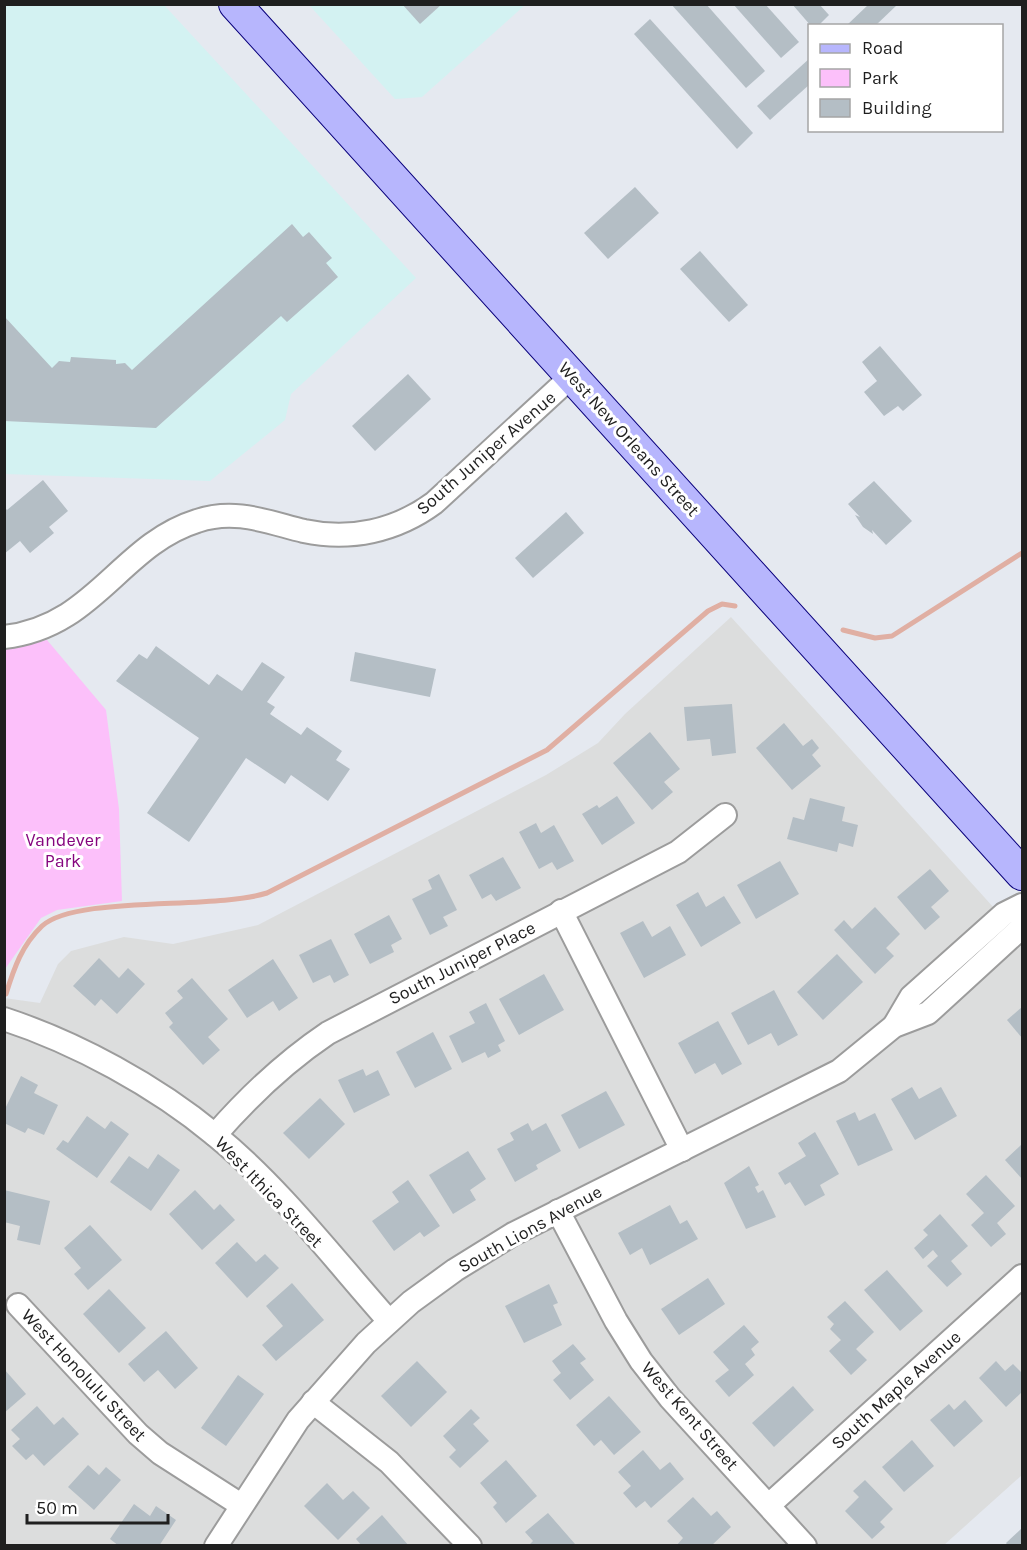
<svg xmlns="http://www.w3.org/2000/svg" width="1027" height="1550" font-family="Karla,sans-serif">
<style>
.residential{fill:#dcdddd}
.commercial{fill:#d3f2f2}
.park{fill:#fcc0fa}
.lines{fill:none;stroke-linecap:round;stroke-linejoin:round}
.stream{stroke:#e0afa3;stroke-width:5}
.building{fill:#b4bec5}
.minor-casing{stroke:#9c9c9c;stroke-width:26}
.secondary-casing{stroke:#09007c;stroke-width:34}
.minor{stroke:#fff;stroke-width:22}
.secondary{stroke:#b7b6fd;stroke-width:32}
.labels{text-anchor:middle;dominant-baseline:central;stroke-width:6;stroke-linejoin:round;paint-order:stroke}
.street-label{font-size:18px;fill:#1f1f1f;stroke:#fff}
.park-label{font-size:18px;fill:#85057e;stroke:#fff}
</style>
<rect width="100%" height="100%" fill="#e5e9f0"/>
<polygon class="residential" points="731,617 1022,939 1022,1475 944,1545 5,1545 4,998 40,1003 58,964 71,951 124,937 173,944 258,925 546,775 598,743 625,714"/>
<g class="commercial">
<polygon points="5,5 164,5 416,278 291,394 285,420 210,481 5,474"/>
<polygon points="309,5 525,5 422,97 395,99"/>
</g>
<polygon class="park" points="47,640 106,710 119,809 122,901 57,910 41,918 5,969 5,647"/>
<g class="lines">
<g class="stream">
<polyline points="843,630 875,638 892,636 1022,553"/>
<path d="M6,994C14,968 22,945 42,926C76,895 214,910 267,893L547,750L708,611L722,604L735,606"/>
</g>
</g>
<g class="building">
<polygon points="402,4 442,4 420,24"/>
<polygon points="671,4 706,4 765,71 746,88"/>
<polygon points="733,4 765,4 799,42 781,58"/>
<polygon points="792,4 819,4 829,15 818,26 811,26"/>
<polygon points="869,4 898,4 875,26 846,26"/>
<polygon points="650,19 753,133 737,149 634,34"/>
<polygon points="810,58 810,84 770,120 757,106"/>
<polygon points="635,187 659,213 608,259 584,233"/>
<polygon points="292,224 303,237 309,232 332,258 326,263 338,277 287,322 281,316 156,428 4,421 4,316 52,368 59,361 70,362 71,357 116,360 116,364 125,363 132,370"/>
<polygon points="700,251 748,305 729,322 680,269"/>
<polygon points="880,346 922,395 903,411 898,406 884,416 864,392 877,381 862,362"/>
<polygon points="408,374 431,399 375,451 352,426"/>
<polygon points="43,480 68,511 49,527 54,533 30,553 20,541 4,554 4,507 7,510"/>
<polygon points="874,481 912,521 886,545 872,530 873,534 863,527 855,515 860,517 848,504"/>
<polygon points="566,512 584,533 533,578 515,558"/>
<polygon points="156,646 209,685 217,674 242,691 262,662 285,677 267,702 275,707 270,714 301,735 307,727 342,751 336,760 350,769 328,801 291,775 285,784 246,758 189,842 147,813 199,738 116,681 139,654 147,659"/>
<polygon points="355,652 436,669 430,697 350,681"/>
<polygon points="732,704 736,753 712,756 710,739 687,741 684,707"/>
<polygon points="784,723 803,746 812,739 819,748 812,755 821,766 792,790 756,748"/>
<polygon points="650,732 680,769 664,782 673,792 652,810 613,763"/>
<polygon points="617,796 635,823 602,845 582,814 597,805 599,808"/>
<polygon points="810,798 845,807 842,821 858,825 853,847 839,843 837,852 787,839 793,817 804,820"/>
<polygon points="536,823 541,833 554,825 574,861 557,870 552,862 539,869 519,832"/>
<polygon points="503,857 521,888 496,901 491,894 482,899 469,875"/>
<polygon points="780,861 799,894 756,919 737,885"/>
<polygon points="930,869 949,891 931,907 940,917 925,930 897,897"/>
<polygon points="439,874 457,910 443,917 448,926 430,935 412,899 432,889 428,880"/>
<polygon points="698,892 706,907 724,896 741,923 701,947 676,905"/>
<polygon points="875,907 900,934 886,948 894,956 875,974 834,930 844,920 852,929"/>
<polygon points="389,915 402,939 391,945 394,952 370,964 354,934"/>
<polygon points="643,921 652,937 670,926 686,955 644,978 620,933"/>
<polygon points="331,939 349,975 334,983 330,975 313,983 299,955"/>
<polygon points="837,954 863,982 823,1020 797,992"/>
<polygon points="99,958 119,978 128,968 145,984 117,1014 101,999 95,1006 73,986"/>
<polygon points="273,959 298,998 279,1011 273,1001 247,1018 228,990"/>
<polygon points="544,974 564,1010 519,1035 499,999"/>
<polygon points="192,978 228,1019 208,1037 220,1050 203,1065 169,1027 173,1023 165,1013 183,998 177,991"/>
<polygon points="774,990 798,1035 778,1046 771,1033 748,1045 731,1013"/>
<polygon points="486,1003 505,1041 498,1045 501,1051 488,1058 485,1052 462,1063 449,1036 475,1023 469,1012"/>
<polygon points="1022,1007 1022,1038 1007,1020"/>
<polygon points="718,1021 742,1064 722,1075 715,1063 695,1074 678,1043"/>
<polygon points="433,1032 452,1069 415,1088 396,1052"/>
<polygon points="363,1069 366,1076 378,1070 390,1095 354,1113 338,1080"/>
<polygon points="21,1076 38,1085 34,1093 58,1105 44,1135 28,1128 25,1133 4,1123 4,1111"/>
<polygon points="912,1087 919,1099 941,1087 957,1116 915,1140 891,1099"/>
<polygon points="606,1091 625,1125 579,1149 561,1115"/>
<polygon points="320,1098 345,1124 309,1159 283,1133"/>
<polygon points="855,1112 859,1121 875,1113 893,1150 858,1166 836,1121"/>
<polygon points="87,1116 105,1129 111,1121 129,1134 97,1178 56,1149 63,1140 68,1143"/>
<polygon points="528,1123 532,1131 546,1123 561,1151 536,1165 538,1169 515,1182 497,1149 514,1140 510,1133"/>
<polygon points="815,1132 839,1174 820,1185 825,1195 805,1206 790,1182 785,1185 778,1173 806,1156 798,1143"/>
<polygon points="1022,1144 1022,1179 1005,1160"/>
<polygon points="468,1151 486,1179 470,1190 476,1200 453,1214 429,1175"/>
<polygon points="158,1154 180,1170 151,1211 110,1182 129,1156 148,1169"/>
<polygon points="749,1166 759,1185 755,1187 758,1193 763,1190 776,1217 746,1229 724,1183"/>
<polygon points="986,1175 1015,1206 997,1223 1006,1234 991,1247 971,1225 984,1213 966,1194"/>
<polygon points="408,1180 440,1226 424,1237 420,1232 394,1251 372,1221 399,1202 392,1192"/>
<polygon points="4,1190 50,1201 40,1245 17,1240 20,1226 4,1222"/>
<polygon points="195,1190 214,1210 220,1204 235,1220 202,1250 169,1214"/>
<polygon points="670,1205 680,1224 687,1220 698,1239 650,1265 642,1248 630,1255 618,1233"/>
<polygon points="940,1214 968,1246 951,1261 962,1274 947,1287 927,1266 938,1256 933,1250 923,1259 914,1248 928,1235 923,1230"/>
<polygon points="90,1225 122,1260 88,1290 74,1274 81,1268 64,1248"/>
<polygon points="237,1242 256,1262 265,1254 279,1268 247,1298 215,1263"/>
<polygon points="887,1270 923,1311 900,1331 864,1290"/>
<polygon points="708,1278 725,1304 679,1335 661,1309"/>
<polygon points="292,1283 324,1320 276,1361 262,1345 283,1326 266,1306"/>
<polygon points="549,1284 558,1303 553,1305 562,1325 524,1343 505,1306"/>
<polygon points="109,1289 146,1328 119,1353 83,1314"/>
<polygon points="845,1301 874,1332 856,1349 867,1360 851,1375 829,1351 841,1340 830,1329 834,1324 827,1317"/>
<polygon points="744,1325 759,1342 751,1349 755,1355 745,1364 754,1375 729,1397 715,1381 729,1370 713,1352"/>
<polygon points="166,1331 198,1368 175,1389 158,1370 144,1382 128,1364"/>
<polygon points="573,1344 586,1359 580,1363 594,1380 570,1400 553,1380 561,1373 552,1361"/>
<polygon points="417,1361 447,1392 411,1427 381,1396"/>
<polygon points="996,1361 1005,1371 1013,1364 1022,1373 1022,1392 1006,1407 979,1378"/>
<polygon points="4,1369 26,1394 4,1413"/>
<polygon points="238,1375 264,1394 226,1446 201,1428"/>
<polygon points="793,1386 814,1410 774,1447 752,1423"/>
<polygon points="609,1396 641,1432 614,1455 601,1440 594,1446 576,1425"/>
<polygon points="965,1400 983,1421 954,1447 930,1420 949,1404 954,1410"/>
<polygon points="37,1406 54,1425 63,1417 79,1434 44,1466 33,1454 26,1460 12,1446 20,1439 11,1430"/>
<polygon points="471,1409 480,1418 473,1424 489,1441 460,1468 449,1457 456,1450 443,1436"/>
<polygon points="912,1440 934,1466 904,1492 882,1467"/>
<polygon points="643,1450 660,1470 670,1462 684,1479 651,1508 645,1501 636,1508 623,1493 631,1486 618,1472"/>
<polygon points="506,1460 537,1496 506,1523 493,1507 497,1503 480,1483"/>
<polygon points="88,1465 99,1475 106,1467 121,1480 94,1510 68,1487"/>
<polygon points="865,1480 893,1509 880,1522 885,1527 872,1539 845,1511 859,1497 853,1491"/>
<polygon points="327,1483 343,1500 353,1491 370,1508 338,1540 304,1506"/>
<polygon points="693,1497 711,1516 717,1511 731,1527 711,1546 676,1546 683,1538 667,1521"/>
<polygon points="134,1504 150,1516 156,1506 176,1520 159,1546 119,1546 110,1539"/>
<polygon points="548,1513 575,1544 573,1546 528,1546 533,1541 525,1532"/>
<polygon points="382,1515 409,1546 362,1546 356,1539"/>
<polygon points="1022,1528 1022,1546 1008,1546 1006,1543"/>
</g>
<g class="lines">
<defs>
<g id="minor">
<path d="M4,637C95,627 120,545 197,521C235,508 267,522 304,531C350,541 396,531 434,503L572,376"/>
<polyline points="561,911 682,1150"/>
<path d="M4,1019C77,1043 156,1086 215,1135C280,1188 333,1258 389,1321"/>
<polyline points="894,1026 911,997 1004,914 1022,905"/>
<path d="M215,1135C249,1096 285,1062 328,1033L678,852L725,815"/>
<polyline points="558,1211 616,1321 641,1361 670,1398 805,1546"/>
<polyline points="18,1305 138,1434 160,1453 241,1505"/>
<polyline points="313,1402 389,1462 470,1546"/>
<polyline points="769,1505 1022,1276"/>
<polyline points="216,1546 298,1420 366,1343 411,1302 455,1270 513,1234 839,1071 894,1026 928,1013 1022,927"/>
</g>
<polyline id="secondary" points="235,4 1022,874"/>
</defs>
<use href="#minor" class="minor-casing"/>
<use href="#secondary" class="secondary-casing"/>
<use href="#minor" class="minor"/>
<use href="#secondary" class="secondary"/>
</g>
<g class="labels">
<g class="street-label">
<text transform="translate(629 439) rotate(48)">West New Orleans Street</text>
<text transform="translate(486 453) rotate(-41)">South Juniper Avenue</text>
<text transform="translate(462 963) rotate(-27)">South Juniper Place</text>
<text transform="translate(269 1192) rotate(46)">West Ithica Street</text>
<text transform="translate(530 1229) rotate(-29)">South Lions Avenue</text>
<text transform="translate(84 1375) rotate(47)">West Honolulu Street</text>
<text transform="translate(896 1390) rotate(-42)">South Maple Avenue</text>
<text transform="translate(690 1416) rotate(49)">West Kent Street</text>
</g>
<g class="park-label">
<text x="63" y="840">Vandever<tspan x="63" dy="21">Park</tspan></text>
</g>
</g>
<rect width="1027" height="1550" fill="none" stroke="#1f1f1f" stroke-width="12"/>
<rect x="808" y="24" width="195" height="108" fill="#ffffff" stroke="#a5a5a5" stroke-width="1.5"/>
<rect x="820" y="44" width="30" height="9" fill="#b7b6fd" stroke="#a5a5a5" stroke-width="1.5"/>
<text x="862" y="54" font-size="18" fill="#1f1f1f">Road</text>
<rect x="820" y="69" width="30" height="18" fill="#fcc0fa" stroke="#a5a5a5" stroke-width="1.5"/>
<text x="862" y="84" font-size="18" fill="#1f1f1f">Park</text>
<rect x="820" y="99" width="30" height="18" fill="#b4bec5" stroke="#a5a5a5" stroke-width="1.5"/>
<text x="862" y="114" font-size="18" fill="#1f1f1f">Building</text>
<path d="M27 1514v9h141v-9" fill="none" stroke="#1f1f1f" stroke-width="3"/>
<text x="36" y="1514" font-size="18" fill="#1f1f1f" stroke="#ffffff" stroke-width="4.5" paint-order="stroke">50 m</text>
</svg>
